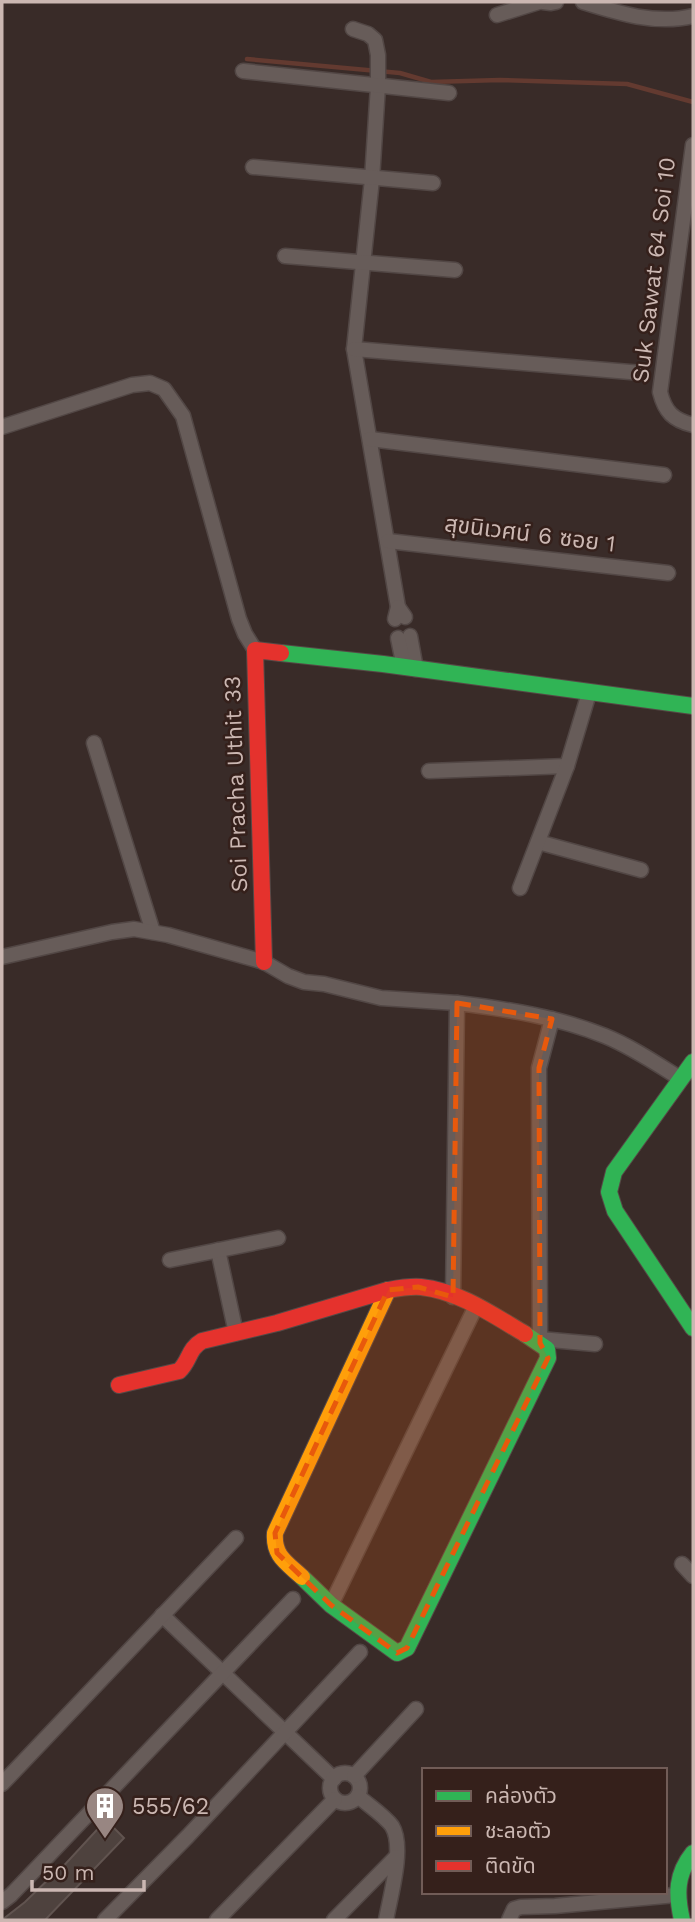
<svg xmlns="http://www.w3.org/2000/svg" width="695" height="1922" font-family="'Work Sans','Noto Sans Thai',sans-serif">
<style>
.lines{fill:none;stroke-linecap:round;stroke-linejoin:round}
.stream{stroke:#633a30;stroke-width:4.5}
.building{fill:#4e423e;stroke:#615450;stroke-width:2}
.street-casing{stroke:#524745;stroke-width:17}
.fast-casing{stroke:#564946;stroke-width:18}
.slow-casing{stroke:#564946;stroke-width:18}
.jam-casing{stroke:#564946;stroke-width:18}
.street{stroke:#675c59;stroke-width:14}
.fast{stroke:#30b455;stroke-width:16}
.slow{stroke:#ff9f0a;stroke-width:16}
.jam{stroke:#e5322d;stroke-width:16}
.marked{fill:#e8590c;fill-opacity:0.2;stroke:#e8590c;stroke-width:5;stroke-dasharray:14 9;stroke-linejoin:round}
.labels{text-anchor:middle;dominant-baseline:central;stroke-width:5;stroke-linejoin:round;paint-order:stroke}
.street-label{font-size:23px;fill:#cbb7b2;stroke:#35201b}
.poi-label{font-size:23px;fill:#cbb7b2;stroke:#35201b;text-anchor:start}
</style>
<rect width="100%" height="100%" fill="#392b28"/>
<g class="lines">
<polyline class="stream" points="247,59 400,73 431,82 500,80 627,84 693,102"/>
</g>
<polygon class="building" points="106,1820 124,1838 45,1920 2,1920 25,1902 57,1871 58,1872"/>
<g class="lines">
<defs>
<g id="street">
<polyline points="543,2 551,3 556,2"/>
<path d="M583,2C618,13 656,25 693,16"/>
<polyline points="497,15 539,2"/>
<polyline points="353,29 368,34 375,40 378,55 378,86 372,179 354,349 398,607"/>
<polyline points="243,71 449,93"/>
<path d="M693,145L660,392C665,412 673,420 693,425"/>
<polyline points="253,167 433,183"/>
<polyline points="285,256 455,270"/>
<polyline points="354,349 642,373"/>
<polyline points="2,427 132,385 150,383 164,389 183,416 239,619 245,634 255,650"/>
<polyline points="370,439 664,475"/>
<polyline points="388,541 668,573"/>
<polyline points="395,619 398,607 405,617"/>
<polyline points="410,636 416,669"/>
<polyline points="398,638 404,667"/>
<polyline points="94,743 153,932"/>
<polyline points="429,771 567,766"/>
<polyline points="538,842 641,870"/>
<polyline points="520,888 567,766 589,693"/>
<polyline points="2,957 112,932 134,929 168,935 264,962 288,976 304,982 324,984 381,998 457,1003"/>
<polyline points="218,1250 236,1333"/>
<polyline points="170,1260 278,1238"/>
<path d="M453,1297L457,1003C507,1009 558,1017 605,1036C632,1047 657,1064 681,1079"/>
<polyline points="540,1339 595,1344"/>
<polyline points="540,1343 539,1068 552,1019"/>
<polyline points="682,1564 693,1576"/>
<polyline points="331,1605 476,1306"/>
<polyline points="162,1615 334,1779"/>
<circle cx="345" cy="1788" r="15"/>
<polyline points="354,1776 416,1709"/>
<polyline points="2,1784 236,1538"/>
<path d="M358,1796C368,1805 384,1815 392,1826C405,1847 390,1897 386,1920"/>
<polyline points="2,1902 11,1895 293,1599"/>
<polyline points="105,1920 188,1836 360,1652"/>
<polyline points="217,1920 335,1799"/>
<polyline points="334,1920 396,1857"/>
<polyline points="509,1920 514,1909 521,1907 555,1906 676,1895"/>
</g>
<g id="fast">
<polyline points="281,653 383,664 693,706"/>
<polyline points="693,1062 614,1172 609,1192 615,1211 693,1328"/>
<polyline points="302,1577 331,1605 397,1653 407,1648 548,1358 547,1349 525,1334"/>
<path d="M682,1920C676,1894 676,1874 693,1853"/>
</g>
<path id="slow" d="M302,1577C287,1563 273,1556 275,1533L388,1290"/>
<g id="jam">
<polyline points="264,962 255,650 281,653"/>
<path d="M119,1385L179,1371C190,1361 188,1349 202,1341L277,1323L388,1290C399,1288 410,1286 421,1287C459,1291 493,1315 525,1334"/>
</g>
</defs>
<use href="#street" class="street-casing"/>
<use href="#fast" class="fast-casing"/>
<use href="#slow" class="slow-casing"/>
<use href="#jam" class="jam-casing"/>
<use href="#street" class="street"/>
<use href="#fast" class="fast"/>
<use href="#slow" class="slow"/>
<use href="#jam" class="jam"/>
</g>
<path class="marked" d="M457,1003L552,1019L539,1068L540,1343L548,1358L407,1648L397,1653L331,1605L277,1553L275,1533L388,1290L418,1287L453,1297Z"/>
<defs>
<symbol id="building-pin" viewBox="-11 -11 22 30"><path d="M0 17L-7.5 6A9.5 9.5 0 1 1 7.5 6Z" fill="#988682" stroke="#35201b"/><path d="M-4-6H4V6H1V3H-1V6H-4ZM-2.5-4.3h1.7v1.8h-1.7ZM.8-4.3h1.7v1.8H.8ZM-2.5-1h1.7V.8h-1.7ZM.8-1h1.7V.8H.8Z" fill="#fff"/></symbol>
</defs>
<g fill-rule="evenodd">
<use href="#building-pin" x="83" y="1784" width="44" height="60"/>
</g>
<g class="labels">
<g class="street-label">
<text transform="translate(654 270) rotate(-83)">Suk Sawat 64 Soi 10</text>
<text transform="translate(530 534) rotate(7)">สุขนิเวศน์ 6 ซอย 1</text>
<text transform="translate(236 784) rotate(-92)">Soi Pracha Uthit 33</text>
</g>
<g class="poi-label">
<text x="132" y="1806">555/62</text>
</g>
</g>
<rect width="695" height="1922" fill="none" stroke="#cbb7b2" stroke-width="7"/>
<rect x="422" y="1768" width="245" height="126" fill="#35201b" stroke="#715c57" stroke-width="2"/>
<rect x="436" y="1791" width="35" height="10" fill="#30b455" stroke="#715c57" stroke-width="2"/>
<text x="485" y="1803" font-size="21" fill="#cbb7b2">คล่องตัว</text>
<rect x="436" y="1826" width="35" height="10" fill="#ff9f0a" stroke="#715c57" stroke-width="2"/>
<text x="485" y="1838" font-size="21" fill="#cbb7b2">ชะลอตัว</text>
<rect x="436" y="1861" width="35" height="10" fill="#e5322d" stroke="#715c57" stroke-width="2"/>
<text x="485" y="1873" font-size="21" fill="#cbb7b2">ติดขัด</text>
<path d="M32 1880v10h112v-10" fill="none" stroke="#cbb7b2" stroke-width="3.5"/>
<text x="42" y="1880" font-size="21" fill="#cbb7b2" stroke="#35201b" stroke-width="5" paint-order="stroke">50 m</text>
</svg>
